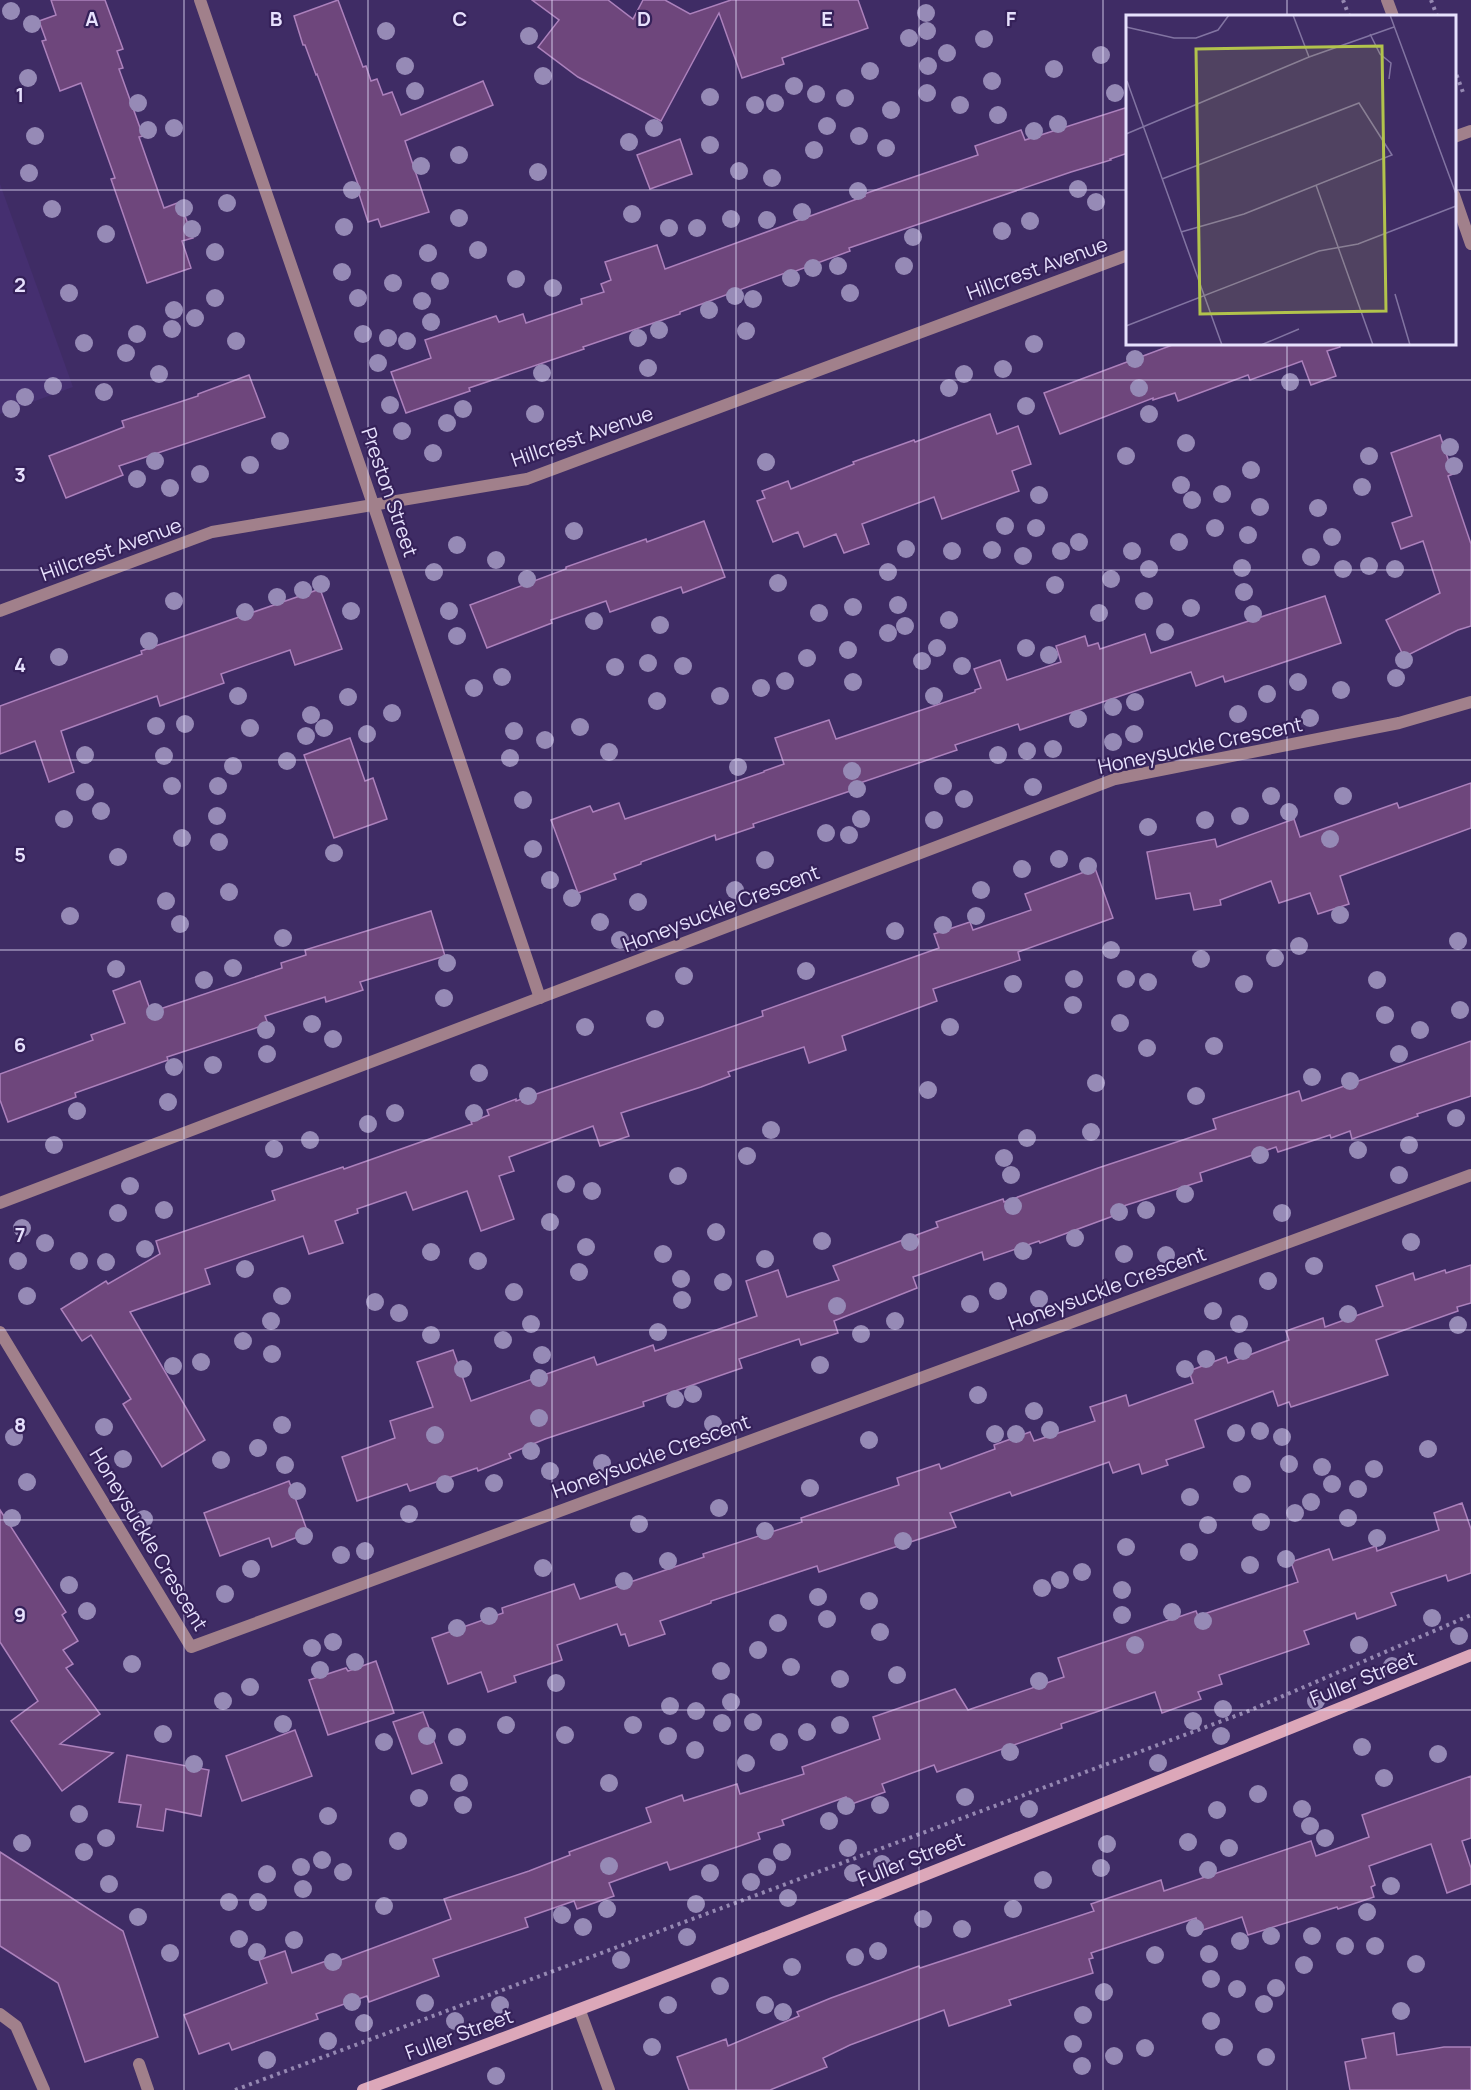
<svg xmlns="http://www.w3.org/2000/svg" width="1471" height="2090" font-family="Manrope,sans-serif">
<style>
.built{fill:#452f70}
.building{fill:#6e467c;stroke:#ac81bc;stroke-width:1.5}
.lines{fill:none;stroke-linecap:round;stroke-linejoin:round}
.path{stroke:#9588b2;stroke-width:4;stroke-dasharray:3 4.5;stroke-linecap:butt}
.lane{stroke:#a1808b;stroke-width:12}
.street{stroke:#a1808b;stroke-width:12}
.secondary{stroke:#dca7b9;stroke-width:12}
.tree{fill:#968ab6}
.grid{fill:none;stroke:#e7e1fd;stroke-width:1.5;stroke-opacity:0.55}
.labels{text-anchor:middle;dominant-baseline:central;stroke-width:4.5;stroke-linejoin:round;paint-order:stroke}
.street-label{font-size:20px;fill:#e7e1fd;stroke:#352159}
.inset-road{fill:none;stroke:#8274a2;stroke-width:1.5}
.view{fill:#b2c34c;fill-opacity:0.15;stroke:#b2c34c;stroke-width:3}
.inset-edge{fill:none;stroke:#e7e1fd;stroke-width:3}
.grid-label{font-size:20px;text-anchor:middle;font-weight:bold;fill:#e7e1fd;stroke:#352159;stroke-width:4.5;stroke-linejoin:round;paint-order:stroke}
</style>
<rect width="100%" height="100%" fill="#3f2c65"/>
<polygon class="built" points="0,184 73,387 0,414"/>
<g class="building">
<polygon points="51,0 105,0 123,49 117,51 123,68 119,69 143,136 139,137 164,208 180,202 193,238 182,241 191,268 147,283 111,179 115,178 81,83 60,91 42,41 46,40 39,21 56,15"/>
<polygon points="338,0 363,67 366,66 371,81 377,79 383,95 392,92 401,115 483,81 493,105 405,141 429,212 381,227 378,219 368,222 357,188 359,187 317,74 316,75 305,45 303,45 294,16"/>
<polygon points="532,0 608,0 633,19 643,0 665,0 690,14 731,0 858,0 868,28 782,58 784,64 742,78 719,13 661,121 578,77 538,47 559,20"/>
<polygon points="1128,107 1128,153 1110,159 1111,160 1071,172 849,248 850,251 785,275 785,273 680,312 680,314 583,347 584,349 469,388 470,391 406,413 391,372 431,358 425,340 496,316 499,322 523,314 526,323 582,304 581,299 604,292 601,284 611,280 605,262 657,245 665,269 865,196 864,194 978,155 975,146 1021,130 1025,140"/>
<polygon points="680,139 692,174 650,189 637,155"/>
<polygon points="1175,344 1339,344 1340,347 1327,351 1336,376 1311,385 1302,361 1250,380 1248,375 1178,401 1175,393 1153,400 1153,398 1060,434 1044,393"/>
<polygon points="249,375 265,417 119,466 123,475 66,498 49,456 124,427 122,421 198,396 198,394"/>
<polygon points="990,414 997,434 1018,426 1031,464 1012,471 1019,491 942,519 934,497 862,524 869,544 844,553 836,534 804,547 798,532 773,542 757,501 765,498 762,491 788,481 791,489 854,464 853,462 914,440 915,442"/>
<polygon points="1440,435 1453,474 1448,476 1471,544 1471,626 1458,630 1404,657 1386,620 1440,593 1423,541 1401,549 1392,523 1412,516 1391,453"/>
<polygon points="704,521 725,577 683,593 681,587 610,612 606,601 551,620 552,623 487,648 470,605 566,569 566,567 646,539 647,542"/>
<polygon points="320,589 342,649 295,665 290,650 221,674 224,683 160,706 157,696 61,731 74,772 49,782 35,741 0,754 0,706 142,654 141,651"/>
<polygon points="1325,596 1341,643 1225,682 1223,676 1196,686 1191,672 1020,730 1018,724 955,745 957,750 851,786 853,790 753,824 754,827 716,840 715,835 641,862 641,864 614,874 616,879 578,893 551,820 590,806 593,812 619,803 625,819 764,772 764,771 784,764 775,738 829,720 836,739 975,692 975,690 981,688 974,669 1000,660 1007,680 1061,662 1056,646 1085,636 1088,646 1098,643 1100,649 1145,634 1151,653"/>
<polygon points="350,738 365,781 373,778 387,819 334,838 304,755"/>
<polygon points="1471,783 1471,828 1340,876 1349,904 1318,914 1310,893 1279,903 1271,881 1220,900 1221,905 1194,910 1190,893 1156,899 1147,852 1215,839 1217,847 1294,819 1300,837 1397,803 1399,808"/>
<polygon points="1095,868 1113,918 1018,952 1020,960 933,989 937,1001 842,1036 846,1050 809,1063 804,1047 728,1072 730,1076 701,1087 621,1113 629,1136 600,1146 593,1126 509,1157 514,1171 499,1176 514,1219 481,1231 467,1191 413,1210 406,1192 357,1209 358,1213 335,1221 343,1243 309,1254 303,1236 205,1269 210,1284 130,1312 205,1440 162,1467 123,1404 131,1399 91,1335 82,1341 61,1309 106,1281 108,1284 160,1254 156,1241 275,1200 272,1191 343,1167 344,1169 472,1124 471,1122 489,1115 487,1110 516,1099 516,1101 763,1016 762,1011 939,948 934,934 970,922 973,930 1031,910 1025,894"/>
<polygon points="431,911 445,956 360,982 363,990 326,1002 325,997 265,1016 268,1024 167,1057 168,1060 75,1093 76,1097 8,1122 0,1100 0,1074 93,1040 91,1035 125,1023 113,991 140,981 151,1012 282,968 281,963 306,955 305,950"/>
<polygon points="1471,1041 1471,1096 1417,1114 1418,1116 1352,1139 1350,1131 1331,1138 1330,1135 1278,1152 1276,1147 1200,1173 1202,1181 1114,1209 1116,1215 1040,1243 1039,1241 984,1260 982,1252 913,1277 917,1288 834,1321 838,1333 801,1345 799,1339 739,1359 742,1368 643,1402 644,1406 545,1439 509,1454 511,1458 478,1471 477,1468 410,1491 407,1484 357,1501 342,1457 395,1438 390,1421 433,1407 417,1362 453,1350 471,1401 594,1357 597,1365 653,1345 655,1351 757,1316 746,1281 778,1270 787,1297 839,1280 833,1266 938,1227 936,1222 1003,1199 1004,1202 1098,1168 1216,1129 1213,1119 1299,1091 1302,1101"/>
<polygon points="1471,1265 1471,1303 1457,1307 1458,1311 1376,1340 1388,1375 1291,1407 1289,1402 1278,1406 1273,1391 1195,1420 1204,1447 1166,1460 1168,1465 1142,1474 1139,1464 1113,1473 1109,1462 1012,1496 1010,1492 950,1513 956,1527 819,1572 817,1566 711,1601 711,1603 660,1621 665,1634 629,1646 625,1634 621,1635 617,1624 557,1645 562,1660 514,1676 516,1682 488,1692 481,1672 448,1684 432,1638 503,1613 502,1608 574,1584 580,1599 704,1557 703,1554 802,1522 801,1518 899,1485 897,1478 939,1464 941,1469 995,1449 994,1445 1030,1432 1034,1441 1095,1421 1090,1407 1126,1395 1129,1406 1193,1383 1189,1371 1226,1357 1228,1363 1289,1340 1286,1331 1323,1318 1325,1327 1383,1306 1376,1286 1413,1273 1415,1280 1445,1270 1446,1273"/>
<polygon points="289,1481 308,1533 272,1547 269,1538 220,1556 204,1513"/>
<polygon points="1462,1503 1471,1529 1471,1573 1448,1581 1446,1575 1391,1593 1396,1605 1357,1619 1355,1613 1304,1631 1309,1644 1219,1675 1222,1684 1198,1692 1201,1699 1162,1713 1155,1692 1061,1724 1062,1728 937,1772 934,1765 882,1784 885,1792 849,1805 846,1797 782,1820 784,1825 758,1833 760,1839 670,1870 667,1862 609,1883 614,1896 577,1909 574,1901 525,1918 528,1927 433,1959 439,1976 369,2002 367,1996 316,2014 318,2019 232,2050 229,2043 199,2054 184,2015 267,1983 259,1960 285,1951 292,1973 329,1960 330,1964 451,1919 444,1899 529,1871 570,1855 569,1852 651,1822 646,1808 682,1795 684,1801 737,1784 740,1794 804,1774 802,1767 880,1739 873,1717 955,1689 968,1710 1064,1677 1058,1658 1196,1611 1198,1616 1298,1582 1291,1562 1329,1549 1333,1560 1376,1546 1377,1551 1439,1530 1434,1513"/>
<polygon points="0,1510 66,1612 62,1615 78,1641 63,1650 73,1664 66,1668 100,1714 60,1744 113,1753 62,1791 11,1721 38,1701 0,1642"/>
<polygon points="376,1661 394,1713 328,1735 309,1680 346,1668 348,1671"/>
<polygon points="423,1712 442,1763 412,1774 393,1722"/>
<polygon points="295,1730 312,1776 242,1801 226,1756"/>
<polygon points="127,1755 209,1770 201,1816 166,1809 163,1831 137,1827 141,1805 119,1802"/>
<polygon points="1471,1776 1471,1838 1462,1841 1471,1868 1471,1884 1447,1893 1431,1844 1369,1866 1375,1885 1371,1887 1374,1897 1338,1909 1337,1907 1248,1935 1242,1917 1200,1931 1196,1918 1091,1953 1093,1958 1089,1959 1093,1973 1009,2000 1011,2005 949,2026 944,2010 850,2045 823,2058 827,2067 770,2090 689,2090 677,2057 726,2039 728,2046 799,2016 797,2012 831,1998 919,1966 920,1968 1094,1911 1091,1904 1161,1880 1164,1891 1311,1841 1316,1856 1369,1837 1362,1815"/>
<polygon points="0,1852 123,1931 158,2037 85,2062 58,1983 0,1946"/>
<polygon points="1394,2033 1397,2055 1444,2047 1471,2047 1471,2090 1350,2090 1345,2062 1366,2058 1362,2039"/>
</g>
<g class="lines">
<g class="path">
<polyline points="1343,0 1349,16"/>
<polyline points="1431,0 1437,16"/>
<polyline points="1454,68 1464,95"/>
<polyline points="235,2090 1246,1712 1471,1615"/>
</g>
<g class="lane">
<polyline points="0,2014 16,2026 44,2090"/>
<polyline points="139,2064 148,2090"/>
</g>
<g class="street">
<polyline points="200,0 373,504 540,998"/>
<polyline points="1387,0 1393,16"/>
<polyline points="1454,137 1471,131"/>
<polyline points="1454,195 1471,244"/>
<polyline points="0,611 212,532 527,479 1128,255"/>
<polyline points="0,1203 1115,779 1399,723 1471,702"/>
<polyline points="0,1332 191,1647 1471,1175"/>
<polyline points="580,2011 609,2090"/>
</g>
<path class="secondary" d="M363,2090C736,1954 1103,1804 1471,1655"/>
</g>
<g class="tree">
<circle cx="11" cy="11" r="9"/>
<circle cx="926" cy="13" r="9"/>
<circle cx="32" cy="24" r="9"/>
<circle cx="386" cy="31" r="9"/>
<circle cx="927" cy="31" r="9"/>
<circle cx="529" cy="36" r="9"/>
<circle cx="909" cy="38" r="9"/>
<circle cx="984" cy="39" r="9"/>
<circle cx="947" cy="53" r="9"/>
<circle cx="1101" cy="55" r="9"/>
<circle cx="405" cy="66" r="9"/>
<circle cx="928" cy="66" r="9"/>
<circle cx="1054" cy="69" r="9"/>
<circle cx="870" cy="71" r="9"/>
<circle cx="543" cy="76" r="9"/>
<circle cx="28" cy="78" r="9"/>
<circle cx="992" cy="81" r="9"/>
<circle cx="794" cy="86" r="9"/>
<circle cx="415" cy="91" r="9"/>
<circle cx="927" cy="93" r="9"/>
<circle cx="1115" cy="93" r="9"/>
<circle cx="816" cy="94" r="9"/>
<circle cx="710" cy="97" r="9"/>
<circle cx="845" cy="98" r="9"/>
<circle cx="138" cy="103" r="9"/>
<circle cx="775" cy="103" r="9"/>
<circle cx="755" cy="105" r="9"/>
<circle cx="960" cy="105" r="9"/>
<circle cx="891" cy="110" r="9"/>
<circle cx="998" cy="115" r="9"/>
<circle cx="1058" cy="124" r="9"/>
<circle cx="827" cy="126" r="9"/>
<circle cx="174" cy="128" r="9"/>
<circle cx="654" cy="128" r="9"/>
<circle cx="148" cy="130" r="9"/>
<circle cx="1034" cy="131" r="9"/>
<circle cx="35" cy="136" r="9"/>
<circle cx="859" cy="136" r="9"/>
<circle cx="629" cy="142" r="9"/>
<circle cx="710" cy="145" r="9"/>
<circle cx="886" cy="148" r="9"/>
<circle cx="814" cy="150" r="9"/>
<circle cx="459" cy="155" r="9"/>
<circle cx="421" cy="166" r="9"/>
<circle cx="739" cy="171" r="9"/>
<circle cx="538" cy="172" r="9"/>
<circle cx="29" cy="173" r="9"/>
<circle cx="772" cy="178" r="9"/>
<circle cx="1078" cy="189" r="9"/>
<circle cx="352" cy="190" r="9"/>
<circle cx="858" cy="191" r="9"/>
<circle cx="1096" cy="202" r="9"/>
<circle cx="227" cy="203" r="9"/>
<circle cx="184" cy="208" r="9"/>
<circle cx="52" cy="209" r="9"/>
<circle cx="802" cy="212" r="9"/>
<circle cx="632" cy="214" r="9"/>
<circle cx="459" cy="218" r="9"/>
<circle cx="731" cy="219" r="9"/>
<circle cx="767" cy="220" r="9"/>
<circle cx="1030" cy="221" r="9"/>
<circle cx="344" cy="227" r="9"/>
<circle cx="669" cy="228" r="9"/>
<circle cx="697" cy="228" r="9"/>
<circle cx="192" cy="229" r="9"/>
<circle cx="1002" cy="231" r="9"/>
<circle cx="106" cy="234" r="9"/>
<circle cx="913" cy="237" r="9"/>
<circle cx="478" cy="250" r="9"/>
<circle cx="215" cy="252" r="9"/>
<circle cx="428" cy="253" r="9"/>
<circle cx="838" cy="266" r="9"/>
<circle cx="904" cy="266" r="9"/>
<circle cx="813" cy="268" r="9"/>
<circle cx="342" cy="272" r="9"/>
<circle cx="791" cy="278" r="9"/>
<circle cx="516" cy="279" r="9"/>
<circle cx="440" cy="281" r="9"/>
<circle cx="393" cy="283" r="9"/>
<circle cx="553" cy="288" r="9"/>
<circle cx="69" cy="293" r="9"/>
<circle cx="850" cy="293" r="9"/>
<circle cx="735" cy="296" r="9"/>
<circle cx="215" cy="298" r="9"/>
<circle cx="358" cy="298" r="9"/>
<circle cx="753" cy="299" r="9"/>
<circle cx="422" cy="301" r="9"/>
<circle cx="174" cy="310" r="9"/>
<circle cx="709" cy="310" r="9"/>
<circle cx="195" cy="318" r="9"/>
<circle cx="431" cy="322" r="9"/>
<circle cx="172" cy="329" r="9"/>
<circle cx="659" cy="330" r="9"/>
<circle cx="746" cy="331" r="9"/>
<circle cx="137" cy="334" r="9"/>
<circle cx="363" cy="334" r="9"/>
<circle cx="388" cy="338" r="9"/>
<circle cx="638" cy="338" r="9"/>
<circle cx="236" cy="341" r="9"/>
<circle cx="407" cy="341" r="9"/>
<circle cx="84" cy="343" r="9"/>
<circle cx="1034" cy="344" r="9"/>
<circle cx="126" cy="353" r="9"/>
<circle cx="1135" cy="359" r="9"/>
<circle cx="378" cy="363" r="9"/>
<circle cx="648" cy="368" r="9"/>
<circle cx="1003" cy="369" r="9"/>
<circle cx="542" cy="373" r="9"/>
<circle cx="159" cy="374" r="9"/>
<circle cx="964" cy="374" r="9"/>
<circle cx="1290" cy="382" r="9"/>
<circle cx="53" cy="386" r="9"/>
<circle cx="949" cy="388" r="9"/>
<circle cx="1139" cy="388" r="9"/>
<circle cx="104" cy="392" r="9"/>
<circle cx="25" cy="397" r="9"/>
<circle cx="390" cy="405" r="9"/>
<circle cx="1026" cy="406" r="9"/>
<circle cx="11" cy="409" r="9"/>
<circle cx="463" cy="409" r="9"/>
<circle cx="535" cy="414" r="9"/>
<circle cx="1149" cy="414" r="9"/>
<circle cx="447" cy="423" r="9"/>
<circle cx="402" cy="431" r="9"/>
<circle cx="280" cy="441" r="9"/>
<circle cx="1186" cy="443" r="9"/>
<circle cx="1450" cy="447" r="9"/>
<circle cx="433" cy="453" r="9"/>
<circle cx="1126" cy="456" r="9"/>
<circle cx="1369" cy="456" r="9"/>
<circle cx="155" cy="461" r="9"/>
<circle cx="766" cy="462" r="9"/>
<circle cx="250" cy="465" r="9"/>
<circle cx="1454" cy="466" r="9"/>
<circle cx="1251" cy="470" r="9"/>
<circle cx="200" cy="474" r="9"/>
<circle cx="137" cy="479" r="9"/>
<circle cx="1181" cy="485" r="9"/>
<circle cx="1362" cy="487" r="9"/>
<circle cx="170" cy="488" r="9"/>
<circle cx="1222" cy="494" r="9"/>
<circle cx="1039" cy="495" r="9"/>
<circle cx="1192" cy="500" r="9"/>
<circle cx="1260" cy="507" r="9"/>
<circle cx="1318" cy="508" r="9"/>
<circle cx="1005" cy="526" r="9"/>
<circle cx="1036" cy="528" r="9"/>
<circle cx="1215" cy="528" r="9"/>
<circle cx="574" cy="531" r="9"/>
<circle cx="1248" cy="535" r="9"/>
<circle cx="1332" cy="537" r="9"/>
<circle cx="1079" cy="542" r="9"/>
<circle cx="1179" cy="542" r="9"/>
<circle cx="457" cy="545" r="9"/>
<circle cx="906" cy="549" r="9"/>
<circle cx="992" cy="550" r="9"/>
<circle cx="952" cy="551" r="9"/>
<circle cx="1061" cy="551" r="9"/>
<circle cx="1132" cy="551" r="9"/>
<circle cx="1023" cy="556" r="9"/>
<circle cx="1311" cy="557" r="9"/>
<circle cx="496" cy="560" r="9"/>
<circle cx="1369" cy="566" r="9"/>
<circle cx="1242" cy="568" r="9"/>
<circle cx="1149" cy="569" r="9"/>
<circle cx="1343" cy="569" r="9"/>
<circle cx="1395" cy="569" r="9"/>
<circle cx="434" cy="572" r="9"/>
<circle cx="888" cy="572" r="9"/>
<circle cx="527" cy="579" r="9"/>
<circle cx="1111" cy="579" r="9"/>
<circle cx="778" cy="583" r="9"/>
<circle cx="321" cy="584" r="9"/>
<circle cx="1055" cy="585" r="9"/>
<circle cx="303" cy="590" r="9"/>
<circle cx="1244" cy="592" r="9"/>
<circle cx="277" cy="597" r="9"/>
<circle cx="174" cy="601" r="9"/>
<circle cx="1144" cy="601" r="9"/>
<circle cx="898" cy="605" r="9"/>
<circle cx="853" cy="607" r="9"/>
<circle cx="1191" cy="608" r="9"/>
<circle cx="351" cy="611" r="9"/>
<circle cx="449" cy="611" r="9"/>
<circle cx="245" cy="612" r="9"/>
<circle cx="819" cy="613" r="9"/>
<circle cx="1099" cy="613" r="9"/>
<circle cx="1253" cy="614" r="9"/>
<circle cx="949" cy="620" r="9"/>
<circle cx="594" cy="621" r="9"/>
<circle cx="660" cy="625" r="9"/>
<circle cx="905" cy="626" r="9"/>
<circle cx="1165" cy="632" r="9"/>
<circle cx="888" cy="633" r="9"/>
<circle cx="457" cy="636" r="9"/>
<circle cx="149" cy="641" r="9"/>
<circle cx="937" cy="648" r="9"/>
<circle cx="1026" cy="648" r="9"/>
<circle cx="848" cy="650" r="9"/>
<circle cx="1049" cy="655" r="9"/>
<circle cx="59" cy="657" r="9"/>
<circle cx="807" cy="658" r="9"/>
<circle cx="1404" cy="660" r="9"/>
<circle cx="922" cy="661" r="9"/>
<circle cx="648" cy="663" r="9"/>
<circle cx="683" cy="666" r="9"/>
<circle cx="962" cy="666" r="9"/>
<circle cx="615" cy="667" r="9"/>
<circle cx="502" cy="677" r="9"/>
<circle cx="1396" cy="678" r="9"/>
<circle cx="785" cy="681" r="9"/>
<circle cx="853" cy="682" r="9"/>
<circle cx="1298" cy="682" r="9"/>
<circle cx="474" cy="688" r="9"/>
<circle cx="761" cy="688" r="9"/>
<circle cx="1341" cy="690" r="9"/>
<circle cx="1267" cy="694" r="9"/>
<circle cx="238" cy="696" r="9"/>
<circle cx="720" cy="696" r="9"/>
<circle cx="934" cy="696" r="9"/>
<circle cx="348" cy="697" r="9"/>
<circle cx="657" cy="701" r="9"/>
<circle cx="1135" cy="702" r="9"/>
<circle cx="1113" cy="707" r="9"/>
<circle cx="392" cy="713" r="9"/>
<circle cx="1238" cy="714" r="9"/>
<circle cx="311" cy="715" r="9"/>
<circle cx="1310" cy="718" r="9"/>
<circle cx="1078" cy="719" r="9"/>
<circle cx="185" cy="724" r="9"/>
<circle cx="156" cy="726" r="9"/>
<circle cx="580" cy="727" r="9"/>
<circle cx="250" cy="728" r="9"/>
<circle cx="324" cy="728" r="9"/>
<circle cx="514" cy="731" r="9"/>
<circle cx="367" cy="734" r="9"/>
<circle cx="1134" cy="734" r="9"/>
<circle cx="306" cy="736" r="9"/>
<circle cx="545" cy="740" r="9"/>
<circle cx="1113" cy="742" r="9"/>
<circle cx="1053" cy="749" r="9"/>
<circle cx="1027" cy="751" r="9"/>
<circle cx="609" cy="752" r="9"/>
<circle cx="85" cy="755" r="9"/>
<circle cx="998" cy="755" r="9"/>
<circle cx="164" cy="756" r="9"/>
<circle cx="510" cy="758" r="9"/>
<circle cx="287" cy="761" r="9"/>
<circle cx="233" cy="766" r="9"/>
<circle cx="738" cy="767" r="9"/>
<circle cx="852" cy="771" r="9"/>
<circle cx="172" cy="786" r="9"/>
<circle cx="218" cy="786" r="9"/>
<circle cx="943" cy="786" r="9"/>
<circle cx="1033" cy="787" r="9"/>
<circle cx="857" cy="789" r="9"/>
<circle cx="85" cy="792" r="9"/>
<circle cx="1271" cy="796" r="9"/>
<circle cx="1343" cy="796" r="9"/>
<circle cx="964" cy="799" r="9"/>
<circle cx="523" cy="800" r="9"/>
<circle cx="101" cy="811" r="9"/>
<circle cx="1289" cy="812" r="9"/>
<circle cx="217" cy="816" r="9"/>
<circle cx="1240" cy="816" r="9"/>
<circle cx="64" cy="819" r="9"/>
<circle cx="861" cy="819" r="9"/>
<circle cx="934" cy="820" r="9"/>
<circle cx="1205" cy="820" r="9"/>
<circle cx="1148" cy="827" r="9"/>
<circle cx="826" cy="833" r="9"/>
<circle cx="849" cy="835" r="9"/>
<circle cx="182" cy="838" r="9"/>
<circle cx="1330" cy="839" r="9"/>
<circle cx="219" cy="842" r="9"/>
<circle cx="533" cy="849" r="9"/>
<circle cx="334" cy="853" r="9"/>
<circle cx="118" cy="857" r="9"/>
<circle cx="1059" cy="859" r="9"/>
<circle cx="765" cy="860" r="9"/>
<circle cx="1088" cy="866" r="9"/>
<circle cx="1022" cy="869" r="9"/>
<circle cx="550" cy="880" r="9"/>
<circle cx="735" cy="890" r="9"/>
<circle cx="981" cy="890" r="9"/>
<circle cx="229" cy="892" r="9"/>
<circle cx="572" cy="898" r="9"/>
<circle cx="166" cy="901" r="9"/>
<circle cx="638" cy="902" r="9"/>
<circle cx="1340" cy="915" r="9"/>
<circle cx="70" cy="916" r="9"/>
<circle cx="976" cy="916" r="9"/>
<circle cx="600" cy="922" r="9"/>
<circle cx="180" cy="924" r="9"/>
<circle cx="943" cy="925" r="9"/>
<circle cx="895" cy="931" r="9"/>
<circle cx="283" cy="938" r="9"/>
<circle cx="620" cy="940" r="9"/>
<circle cx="1458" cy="941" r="9"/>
<circle cx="1299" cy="946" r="9"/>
<circle cx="1111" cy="950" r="9"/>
<circle cx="1275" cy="958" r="9"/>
<circle cx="1201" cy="959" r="9"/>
<circle cx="447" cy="963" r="9"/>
<circle cx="233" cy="968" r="9"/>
<circle cx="116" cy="969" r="9"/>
<circle cx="806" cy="971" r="9"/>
<circle cx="684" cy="976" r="9"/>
<circle cx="1074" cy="979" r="9"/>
<circle cx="1126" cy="979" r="9"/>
<circle cx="204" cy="980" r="9"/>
<circle cx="1377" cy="980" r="9"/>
<circle cx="1148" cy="982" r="9"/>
<circle cx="1013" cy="984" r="9"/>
<circle cx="1244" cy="984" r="9"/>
<circle cx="444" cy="998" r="9"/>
<circle cx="1073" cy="1005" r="9"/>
<circle cx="1460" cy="1010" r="9"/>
<circle cx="155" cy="1012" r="9"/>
<circle cx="1385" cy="1015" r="9"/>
<circle cx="655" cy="1019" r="9"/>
<circle cx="1120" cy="1023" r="9"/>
<circle cx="312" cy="1024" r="9"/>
<circle cx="585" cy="1027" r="9"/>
<circle cx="950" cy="1027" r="9"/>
<circle cx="266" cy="1030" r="9"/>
<circle cx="1420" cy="1030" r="9"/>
<circle cx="333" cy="1039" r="9"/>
<circle cx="1214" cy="1046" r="9"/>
<circle cx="1147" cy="1048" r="9"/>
<circle cx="267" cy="1054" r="9"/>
<circle cx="1399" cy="1054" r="9"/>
<circle cx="213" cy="1065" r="9"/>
<circle cx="174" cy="1067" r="9"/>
<circle cx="479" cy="1073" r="9"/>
<circle cx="1312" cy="1077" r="9"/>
<circle cx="1350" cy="1081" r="9"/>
<circle cx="1096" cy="1083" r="9"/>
<circle cx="928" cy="1090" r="9"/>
<circle cx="528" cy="1096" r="9"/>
<circle cx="1196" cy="1096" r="9"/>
<circle cx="168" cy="1102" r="9"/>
<circle cx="77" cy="1111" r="9"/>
<circle cx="395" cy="1113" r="9"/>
<circle cx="474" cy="1113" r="9"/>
<circle cx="1456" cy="1118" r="9"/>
<circle cx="368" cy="1124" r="9"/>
<circle cx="771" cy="1130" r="9"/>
<circle cx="1091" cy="1132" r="9"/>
<circle cx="1027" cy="1138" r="9"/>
<circle cx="310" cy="1140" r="9"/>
<circle cx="54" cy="1145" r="9"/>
<circle cx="1409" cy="1145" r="9"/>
<circle cx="274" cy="1149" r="9"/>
<circle cx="1358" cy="1150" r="9"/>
<circle cx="1260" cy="1155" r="9"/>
<circle cx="747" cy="1156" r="9"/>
<circle cx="1004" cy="1158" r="9"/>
<circle cx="1011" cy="1175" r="9"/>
<circle cx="1399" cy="1175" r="9"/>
<circle cx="678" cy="1176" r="9"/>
<circle cx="566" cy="1184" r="9"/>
<circle cx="130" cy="1186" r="9"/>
<circle cx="592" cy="1191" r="9"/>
<circle cx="1185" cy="1194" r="9"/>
<circle cx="1013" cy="1206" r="9"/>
<circle cx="164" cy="1210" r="9"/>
<circle cx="1146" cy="1210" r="9"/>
<circle cx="1119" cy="1212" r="9"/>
<circle cx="118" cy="1213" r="9"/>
<circle cx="1282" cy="1213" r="9"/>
<circle cx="550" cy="1222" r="9"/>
<circle cx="22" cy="1228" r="9"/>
<circle cx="716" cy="1232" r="9"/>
<circle cx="1075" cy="1238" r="9"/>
<circle cx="822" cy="1241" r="9"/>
<circle cx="910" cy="1242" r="9"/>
<circle cx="1411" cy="1242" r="9"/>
<circle cx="45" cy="1243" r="9"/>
<circle cx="586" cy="1247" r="9"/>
<circle cx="145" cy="1249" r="9"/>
<circle cx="1023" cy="1251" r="9"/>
<circle cx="431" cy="1252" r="9"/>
<circle cx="663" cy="1254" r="9"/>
<circle cx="1124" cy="1254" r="9"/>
<circle cx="1166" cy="1255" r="9"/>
<circle cx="765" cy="1259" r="9"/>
<circle cx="18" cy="1261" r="9"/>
<circle cx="79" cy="1261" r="9"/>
<circle cx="478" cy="1261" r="9"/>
<circle cx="106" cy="1262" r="9"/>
<circle cx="1314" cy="1266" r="9"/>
<circle cx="245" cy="1269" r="9"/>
<circle cx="579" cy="1272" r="9"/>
<circle cx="681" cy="1279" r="9"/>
<circle cx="1268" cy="1281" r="9"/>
<circle cx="723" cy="1282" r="9"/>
<circle cx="998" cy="1291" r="9"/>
<circle cx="514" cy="1292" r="9"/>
<circle cx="27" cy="1296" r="9"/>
<circle cx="282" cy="1296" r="9"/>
<circle cx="1039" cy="1299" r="9"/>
<circle cx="682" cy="1300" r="9"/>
<circle cx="375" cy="1302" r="9"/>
<circle cx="970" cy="1304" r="9"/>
<circle cx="837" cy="1306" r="9"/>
<circle cx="1213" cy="1311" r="9"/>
<circle cx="399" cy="1313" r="9"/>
<circle cx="1348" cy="1314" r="9"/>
<circle cx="271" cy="1321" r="9"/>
<circle cx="895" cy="1321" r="9"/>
<circle cx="531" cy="1324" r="9"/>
<circle cx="1239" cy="1324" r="9"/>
<circle cx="1458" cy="1325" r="9"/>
<circle cx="658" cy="1332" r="9"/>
<circle cx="861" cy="1334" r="9"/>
<circle cx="431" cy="1335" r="9"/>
<circle cx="503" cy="1340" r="9"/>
<circle cx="243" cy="1341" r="9"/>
<circle cx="1243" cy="1351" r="9"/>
<circle cx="272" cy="1354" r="9"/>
<circle cx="542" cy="1355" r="9"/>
<circle cx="1206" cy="1359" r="9"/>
<circle cx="201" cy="1362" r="9"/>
<circle cx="820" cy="1365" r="9"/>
<circle cx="173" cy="1366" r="9"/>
<circle cx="463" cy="1369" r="9"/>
<circle cx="1185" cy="1369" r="9"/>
<circle cx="539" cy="1378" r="9"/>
<circle cx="693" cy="1394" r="9"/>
<circle cx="978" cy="1395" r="9"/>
<circle cx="675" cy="1399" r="9"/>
<circle cx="1034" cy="1411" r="9"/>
<circle cx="539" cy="1418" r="9"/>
<circle cx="713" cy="1424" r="9"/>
<circle cx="282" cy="1425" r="9"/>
<circle cx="104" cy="1427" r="9"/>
<circle cx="1050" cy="1430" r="9"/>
<circle cx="1260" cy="1431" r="9"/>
<circle cx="1236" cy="1433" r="9"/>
<circle cx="995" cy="1434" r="9"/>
<circle cx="1016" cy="1434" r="9"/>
<circle cx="435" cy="1435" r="9"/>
<circle cx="14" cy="1437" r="9"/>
<circle cx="1282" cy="1437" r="9"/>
<circle cx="869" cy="1440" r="9"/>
<circle cx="258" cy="1448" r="9"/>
<circle cx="1428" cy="1449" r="9"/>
<circle cx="531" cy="1451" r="9"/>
<circle cx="123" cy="1459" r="9"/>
<circle cx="221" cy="1460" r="9"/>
<circle cx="602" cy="1463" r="9"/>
<circle cx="1289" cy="1464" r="9"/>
<circle cx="285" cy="1465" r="9"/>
<circle cx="1322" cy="1467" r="9"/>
<circle cx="1374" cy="1469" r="9"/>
<circle cx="550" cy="1471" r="9"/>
<circle cx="27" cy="1482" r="9"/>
<circle cx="494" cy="1483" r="9"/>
<circle cx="445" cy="1484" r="9"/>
<circle cx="1242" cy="1484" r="9"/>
<circle cx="1332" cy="1484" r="9"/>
<circle cx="810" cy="1488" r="9"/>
<circle cx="1358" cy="1489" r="9"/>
<circle cx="297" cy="1491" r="9"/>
<circle cx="1190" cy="1497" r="9"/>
<circle cx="1311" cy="1502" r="9"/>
<circle cx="719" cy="1508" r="9"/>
<circle cx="1295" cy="1513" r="9"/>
<circle cx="409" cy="1514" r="9"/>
<circle cx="12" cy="1518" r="9"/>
<circle cx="1348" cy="1518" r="9"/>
<circle cx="144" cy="1519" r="9"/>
<circle cx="1261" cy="1522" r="9"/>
<circle cx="639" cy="1524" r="9"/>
<circle cx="1208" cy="1525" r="9"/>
<circle cx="765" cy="1531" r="9"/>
<circle cx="304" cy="1536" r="9"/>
<circle cx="1377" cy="1538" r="9"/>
<circle cx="903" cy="1541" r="9"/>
<circle cx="1126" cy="1547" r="9"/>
<circle cx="365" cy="1551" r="9"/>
<circle cx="1189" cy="1552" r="9"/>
<circle cx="341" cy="1555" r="9"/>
<circle cx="1286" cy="1559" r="9"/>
<circle cx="668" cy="1561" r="9"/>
<circle cx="1250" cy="1565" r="9"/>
<circle cx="543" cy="1568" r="9"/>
<circle cx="251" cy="1569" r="9"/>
<circle cx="1082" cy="1572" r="9"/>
<circle cx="1060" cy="1580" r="9"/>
<circle cx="624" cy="1581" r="9"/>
<circle cx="69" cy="1585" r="9"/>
<circle cx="1042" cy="1588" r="9"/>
<circle cx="1122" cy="1590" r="9"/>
<circle cx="225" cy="1594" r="9"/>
<circle cx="818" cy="1597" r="9"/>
<circle cx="869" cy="1601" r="9"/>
<circle cx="87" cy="1611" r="9"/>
<circle cx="1172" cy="1612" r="9"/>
<circle cx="1122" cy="1615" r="9"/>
<circle cx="489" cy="1616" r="9"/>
<circle cx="1432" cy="1618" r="9"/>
<circle cx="827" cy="1619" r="9"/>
<circle cx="1203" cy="1621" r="9"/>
<circle cx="778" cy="1623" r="9"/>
<circle cx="457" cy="1628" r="9"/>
<circle cx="880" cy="1632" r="9"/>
<circle cx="1459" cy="1636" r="9"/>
<circle cx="333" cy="1642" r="9"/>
<circle cx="1135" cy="1645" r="9"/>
<circle cx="1359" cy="1645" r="9"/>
<circle cx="312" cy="1648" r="9"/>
<circle cx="758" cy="1650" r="9"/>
<circle cx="355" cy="1662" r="9"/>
<circle cx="132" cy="1664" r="9"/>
<circle cx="1392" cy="1666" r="9"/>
<circle cx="791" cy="1667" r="9"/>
<circle cx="320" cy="1670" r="9"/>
<circle cx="721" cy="1671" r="9"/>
<circle cx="897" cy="1675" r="9"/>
<circle cx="840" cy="1679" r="9"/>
<circle cx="1039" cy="1681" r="9"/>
<circle cx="556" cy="1683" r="9"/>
<circle cx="250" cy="1687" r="9"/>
<circle cx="223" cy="1701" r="9"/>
<circle cx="1316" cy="1701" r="9"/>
<circle cx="731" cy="1702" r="9"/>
<circle cx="670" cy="1706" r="9"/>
<circle cx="1223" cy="1709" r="9"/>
<circle cx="696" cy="1711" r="9"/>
<circle cx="1193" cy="1721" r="9"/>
<circle cx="753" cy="1722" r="9"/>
<circle cx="722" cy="1723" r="9"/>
<circle cx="283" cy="1724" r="9"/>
<circle cx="506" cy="1725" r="9"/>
<circle cx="633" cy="1725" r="9"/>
<circle cx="840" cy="1725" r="9"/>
<circle cx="807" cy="1732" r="9"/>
<circle cx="163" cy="1734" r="9"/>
<circle cx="565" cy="1735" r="9"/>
<circle cx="427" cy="1736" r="9"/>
<circle cx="668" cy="1736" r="9"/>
<circle cx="1221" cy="1736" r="9"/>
<circle cx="457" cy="1737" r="9"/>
<circle cx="384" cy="1742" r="9"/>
<circle cx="779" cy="1742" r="9"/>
<circle cx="1362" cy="1747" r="9"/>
<circle cx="695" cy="1750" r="9"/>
<circle cx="1010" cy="1752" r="9"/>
<circle cx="1438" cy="1754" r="9"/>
<circle cx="746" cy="1763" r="9"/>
<circle cx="1158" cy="1763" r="9"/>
<circle cx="194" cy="1764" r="9"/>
<circle cx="1384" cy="1778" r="9"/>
<circle cx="459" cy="1783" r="9"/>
<circle cx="609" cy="1783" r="9"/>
<circle cx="1258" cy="1794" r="9"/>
<circle cx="965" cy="1797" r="9"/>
<circle cx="419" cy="1798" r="9"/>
<circle cx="463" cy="1805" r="9"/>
<circle cx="880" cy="1805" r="9"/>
<circle cx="846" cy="1806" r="9"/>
<circle cx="1029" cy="1809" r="9"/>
<circle cx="1302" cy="1809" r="9"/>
<circle cx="1217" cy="1810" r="9"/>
<circle cx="79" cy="1814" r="9"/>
<circle cx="328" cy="1816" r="9"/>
<circle cx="829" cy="1821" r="9"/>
<circle cx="1310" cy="1826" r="9"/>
<circle cx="106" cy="1838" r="9"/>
<circle cx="1325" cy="1838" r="9"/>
<circle cx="398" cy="1841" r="9"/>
<circle cx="1188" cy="1842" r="9"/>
<circle cx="22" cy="1843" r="9"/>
<circle cx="1107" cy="1844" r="9"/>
<circle cx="848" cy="1848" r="9"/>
<circle cx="1229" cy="1848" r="9"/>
<circle cx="84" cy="1852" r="9"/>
<circle cx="782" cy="1852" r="9"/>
<circle cx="322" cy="1860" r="9"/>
<circle cx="882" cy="1864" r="9"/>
<circle cx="609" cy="1866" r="9"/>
<circle cx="301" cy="1867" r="9"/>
<circle cx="767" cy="1867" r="9"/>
<circle cx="1101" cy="1868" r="9"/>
<circle cx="1208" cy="1870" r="9"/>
<circle cx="343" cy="1872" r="9"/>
<circle cx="710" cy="1873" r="9"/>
<circle cx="853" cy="1873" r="9"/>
<circle cx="267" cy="1874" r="9"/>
<circle cx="1043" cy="1880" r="9"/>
<circle cx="751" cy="1882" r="9"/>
<circle cx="109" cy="1884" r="9"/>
<circle cx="1391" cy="1886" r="9"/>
<circle cx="303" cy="1889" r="9"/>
<circle cx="788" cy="1898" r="9"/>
<circle cx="229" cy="1902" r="9"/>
<circle cx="258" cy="1902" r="9"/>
<circle cx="696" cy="1904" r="9"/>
<circle cx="384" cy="1906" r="9"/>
<circle cx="607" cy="1909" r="9"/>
<circle cx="1013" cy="1909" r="9"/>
<circle cx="1367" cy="1912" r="9"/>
<circle cx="562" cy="1915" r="9"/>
<circle cx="138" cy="1917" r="9"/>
<circle cx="923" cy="1919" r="9"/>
<circle cx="583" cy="1927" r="9"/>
<circle cx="1195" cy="1928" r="9"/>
<circle cx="962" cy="1929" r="9"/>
<circle cx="1271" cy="1936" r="9"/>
<circle cx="1312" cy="1936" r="9"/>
<circle cx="687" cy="1937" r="9"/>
<circle cx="239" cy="1939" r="9"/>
<circle cx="294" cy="1940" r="9"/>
<circle cx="1240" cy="1941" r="9"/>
<circle cx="1345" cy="1946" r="9"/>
<circle cx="1375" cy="1946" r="9"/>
<circle cx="878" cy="1951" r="9"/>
<circle cx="257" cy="1952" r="9"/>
<circle cx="170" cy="1953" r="9"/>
<circle cx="1209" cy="1954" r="9"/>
<circle cx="1155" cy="1955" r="9"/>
<circle cx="855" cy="1957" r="9"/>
<circle cx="621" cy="1960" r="9"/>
<circle cx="333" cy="1962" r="9"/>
<circle cx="1416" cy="1964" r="9"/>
<circle cx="1304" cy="1965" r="9"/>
<circle cx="792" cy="1967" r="9"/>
<circle cx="1211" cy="1979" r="9"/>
<circle cx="720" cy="1986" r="9"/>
<circle cx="1276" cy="1988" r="9"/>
<circle cx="1237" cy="1989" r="9"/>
<circle cx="1104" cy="1992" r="9"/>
<circle cx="352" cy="2002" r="9"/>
<circle cx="425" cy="2003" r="9"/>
<circle cx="1264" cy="2004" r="9"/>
<circle cx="500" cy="2005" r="9"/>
<circle cx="668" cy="2005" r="9"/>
<circle cx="765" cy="2005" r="9"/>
<circle cx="1401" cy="2011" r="9"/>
<circle cx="783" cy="2012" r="9"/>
<circle cx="1083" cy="2015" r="9"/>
<circle cx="455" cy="2021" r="9"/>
<circle cx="1211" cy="2021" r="9"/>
<circle cx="364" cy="2023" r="9"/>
<circle cx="328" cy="2041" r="9"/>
<circle cx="1073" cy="2044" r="9"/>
<circle cx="652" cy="2047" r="9"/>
<circle cx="1224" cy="2047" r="9"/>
<circle cx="1145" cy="2048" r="9"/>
<circle cx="1114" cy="2056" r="9"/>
<circle cx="1266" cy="2057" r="9"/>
<circle cx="267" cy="2060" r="9"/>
<circle cx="1082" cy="2066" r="9"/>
<circle cx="496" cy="2076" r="9"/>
</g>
<path class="grid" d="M184,0V2090M368,0V2090M552,0V2090M736,0V2090M919,0V2090M1103,0V2090M1287,0V16M0,190H1128M1454,190H1471M1287,344V2090M0,380H1471M0,570H1471M0,760H1471M0,950H1471M0,1140H1471M0,1330H1471M0,1520H1471M0,1710H1471M0,1900H1471"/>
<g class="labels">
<g class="street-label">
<text transform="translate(1037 268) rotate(-20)">Hillcrest Avenue</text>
<text transform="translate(582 436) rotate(-19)">Hillcrest Avenue</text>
<text transform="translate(390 492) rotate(71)">Preston Street</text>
<text transform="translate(111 549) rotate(-20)">Hillcrest Avenue</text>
<text transform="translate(1200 745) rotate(-12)">Honeysuckle Crescent</text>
<text transform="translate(721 908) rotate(-21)">Honeysuckle Crescent</text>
<text transform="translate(1107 1288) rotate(-20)">Honeysuckle Crescent</text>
<text transform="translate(651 1456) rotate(-20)">Honeysuckle Crescent</text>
<text transform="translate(149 1539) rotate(59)">Honeysuckle Crescent</text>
<text transform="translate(1363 1678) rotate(-22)">Fuller Street</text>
<text transform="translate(911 1859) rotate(-22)">Fuller Street</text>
<text transform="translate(459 2034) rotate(-20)">Fuller Street</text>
</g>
</g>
<g transform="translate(1126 15)">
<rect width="330" height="330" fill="#3f2c65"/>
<path class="inset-road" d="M167,0L183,42M264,0L330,179M0,12L48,23H70L92,15L103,0M244,19L254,39L265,48L263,64M1,66L96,330M0,119L183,42L268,12M36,164L233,88L266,140L118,199L55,217M190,170L247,330M269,279L284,330M0,311L193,236L232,229L330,191M135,330L173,314"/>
<path class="view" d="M256,31L260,296L74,299L70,34Z"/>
<rect width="330" height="330" class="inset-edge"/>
</g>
<g class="grid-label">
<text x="92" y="26">A</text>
<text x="276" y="26">B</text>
<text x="460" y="26">C</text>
<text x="644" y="26">D</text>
<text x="827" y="26">E</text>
<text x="1011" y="26">F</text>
<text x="20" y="102">1</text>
<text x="20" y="292">2</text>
<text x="20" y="482">3</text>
<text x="20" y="672">4</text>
<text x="20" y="862">5</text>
<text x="20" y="1052">6</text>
<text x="20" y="1242">7</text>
<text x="20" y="1432">8</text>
<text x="20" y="1622">9</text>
</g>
</svg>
